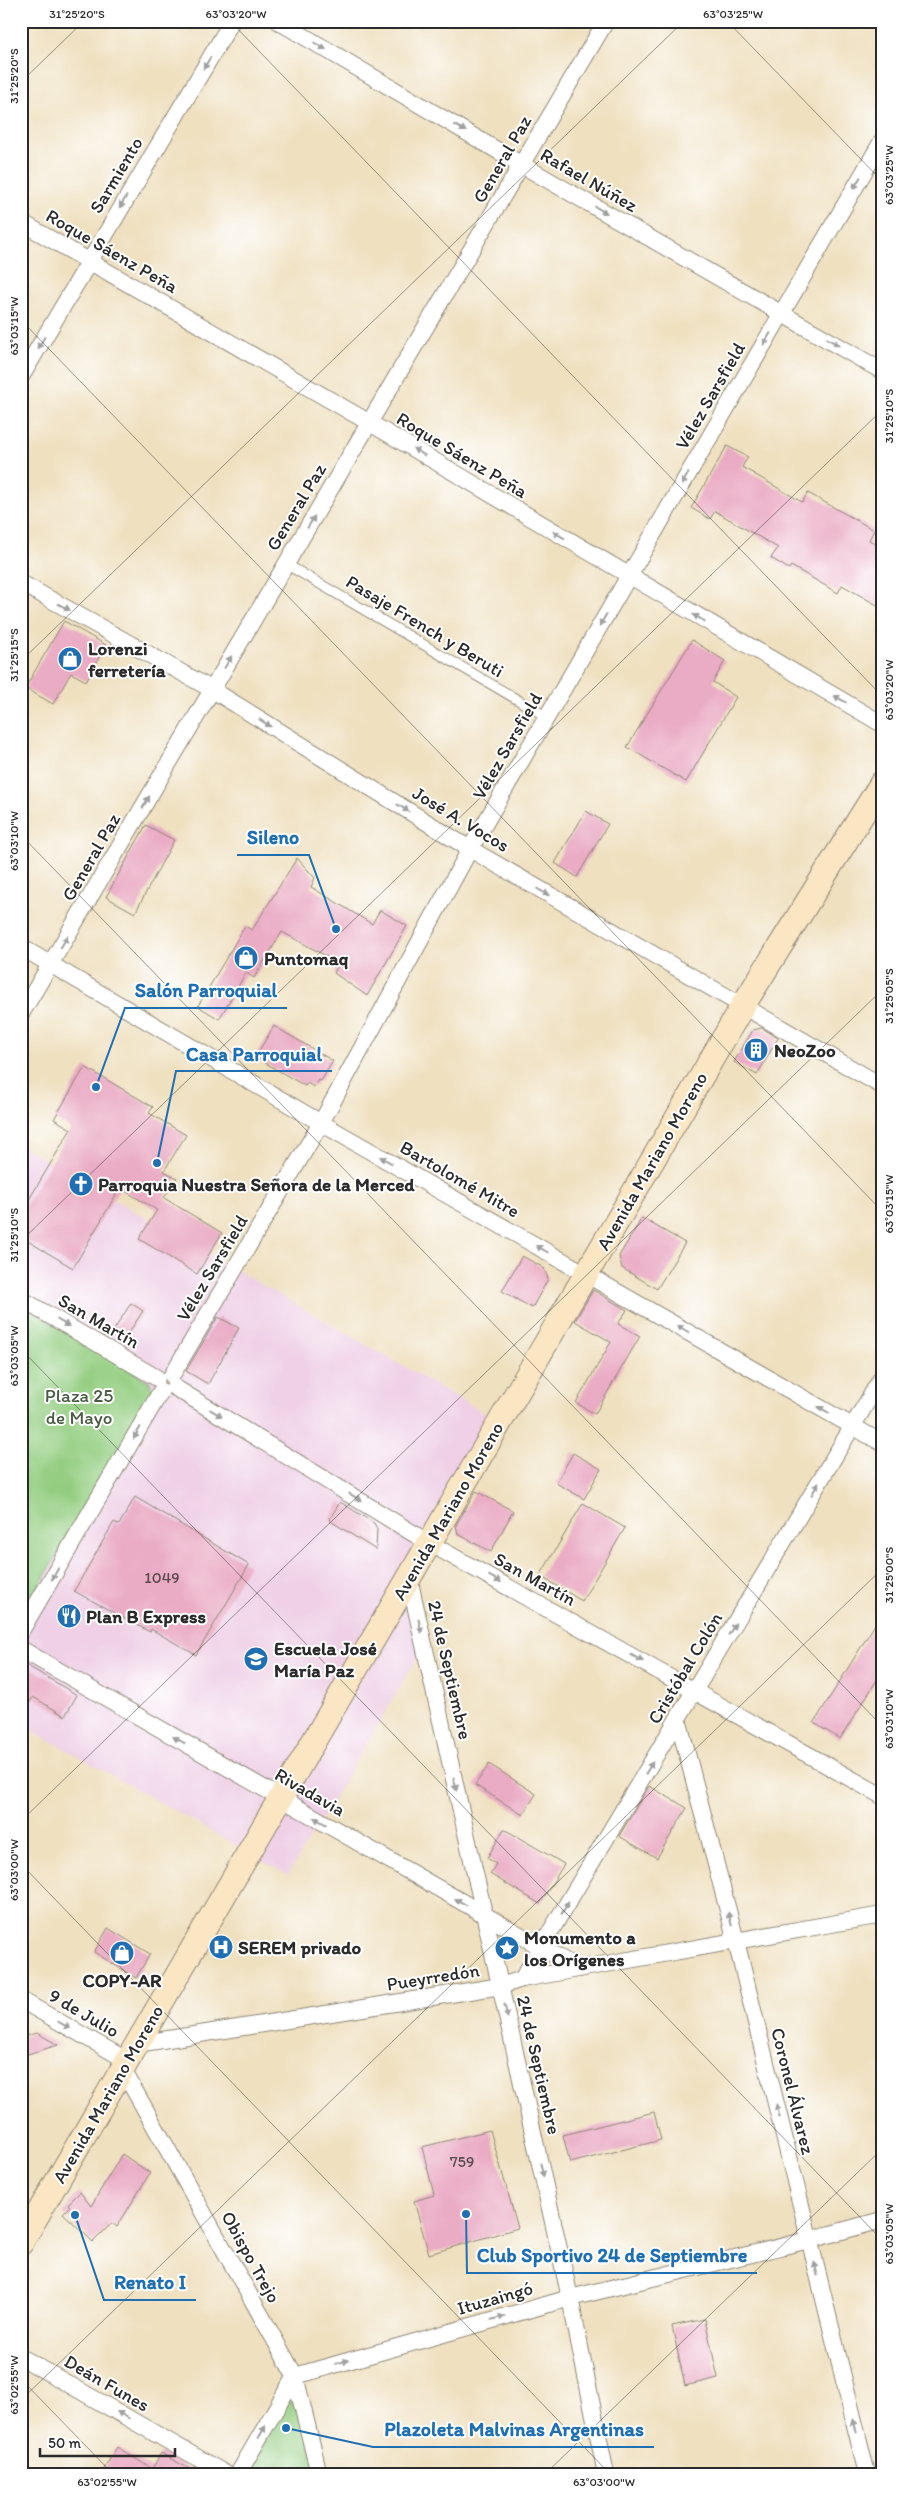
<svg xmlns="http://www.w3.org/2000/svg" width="903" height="2495" font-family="Itim,sans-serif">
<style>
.built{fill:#efd0e6}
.green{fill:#93cd80;stroke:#5f7c56}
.building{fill:#eaabc4}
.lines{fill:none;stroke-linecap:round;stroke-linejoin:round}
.service-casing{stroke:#8d8676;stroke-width:11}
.minor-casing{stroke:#8d8676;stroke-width:18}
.secondary-casing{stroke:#8d8676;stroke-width:26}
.service{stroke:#fff;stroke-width:9}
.minor{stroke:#fff;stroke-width:16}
.secondary{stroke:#fbe6c4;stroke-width:24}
.oneway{fill:#a0a0a0}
.ticks{fill:none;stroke:#2b2b2b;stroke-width:1;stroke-opacity:0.45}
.labels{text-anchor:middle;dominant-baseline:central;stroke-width:4;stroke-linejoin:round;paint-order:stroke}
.number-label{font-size:16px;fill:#5b4b51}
.street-label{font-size:19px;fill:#2b2b2b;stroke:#fff}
.poi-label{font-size:19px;font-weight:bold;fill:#2b2b2b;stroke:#fff;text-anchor:start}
.park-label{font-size:19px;fill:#4a5c44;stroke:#fff}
.leader{fill:none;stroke:#1f6fb2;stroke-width:2}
.callout-dot{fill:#1f6fb2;stroke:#fff;stroke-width:2}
.callout-label{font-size:20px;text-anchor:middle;font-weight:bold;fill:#1f6fb2;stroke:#fff;stroke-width:4;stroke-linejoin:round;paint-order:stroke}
.neatline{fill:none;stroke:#2b2b2b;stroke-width:2}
.ticks-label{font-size:12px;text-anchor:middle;fill:#2b2b2b}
</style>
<rect width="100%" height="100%" fill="#fff"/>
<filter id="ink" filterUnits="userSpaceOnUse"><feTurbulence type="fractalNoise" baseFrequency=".02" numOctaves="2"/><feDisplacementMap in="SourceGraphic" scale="10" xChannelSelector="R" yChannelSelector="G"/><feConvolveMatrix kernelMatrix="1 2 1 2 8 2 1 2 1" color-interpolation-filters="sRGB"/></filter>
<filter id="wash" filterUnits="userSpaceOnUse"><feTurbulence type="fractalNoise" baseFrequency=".0096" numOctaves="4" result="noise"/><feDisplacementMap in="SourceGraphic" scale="20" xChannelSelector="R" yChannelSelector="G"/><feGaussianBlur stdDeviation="1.12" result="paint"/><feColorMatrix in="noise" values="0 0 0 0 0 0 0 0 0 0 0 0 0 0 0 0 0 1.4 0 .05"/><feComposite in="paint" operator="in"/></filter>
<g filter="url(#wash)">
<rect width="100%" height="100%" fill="#efe0c0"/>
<polygon class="built" points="21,1146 493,1418 399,1571 419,1655 288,1875 21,1724"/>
<g class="green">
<polygon points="21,1304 150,1382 153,1391 21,1617"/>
<polygon points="294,2382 317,2474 242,2474"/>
</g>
<g id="blocks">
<g class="building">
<polygon points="727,446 748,457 742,467 802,502 808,493 874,530 869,540 882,548 882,608 842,585 838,593 791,566 789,569 771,558 778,548 715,511 710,519 691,508"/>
<polygon points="64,621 106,645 86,681 71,673 53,704 25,688"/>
<polygon points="692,640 725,661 713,682 736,697 686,782 627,747"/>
<polygon points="586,811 608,824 577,877 555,863"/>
<polygon points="146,825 174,840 135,913 106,897"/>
<polygon points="297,858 315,878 311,887 372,924 380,910 407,926 367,996 334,973 339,963 282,932 254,978 246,973 219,1019 198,1006 245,926 252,930"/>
<polygon points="274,1026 333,1061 321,1081 318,1080 314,1087 307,1083 305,1086 255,1057"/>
<polygon points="762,1028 778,1038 757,1075 734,1062 753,1030"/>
<polygon points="85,1067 153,1107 149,1113 186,1135 164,1171 177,1178 164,1198 222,1233 197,1274 139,1239 157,1210 120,1188 73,1268 21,1237 21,1213 71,1129 54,1119"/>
<polygon points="642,1218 685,1243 657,1289 622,1268 619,1256"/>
<polygon points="522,1256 544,1268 548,1279 532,1308 502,1291"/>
<polygon points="593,1290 627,1310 618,1324 640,1336 595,1414 576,1403 611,1342 575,1321"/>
<polygon points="131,1303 143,1311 126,1337 114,1330"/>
<polygon points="218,1317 239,1328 208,1384 186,1371"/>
<polygon points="573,1453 601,1469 584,1499 556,1483"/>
<polygon points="476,1491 513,1511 491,1552 458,1534 456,1525"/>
<polygon points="135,1497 249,1565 196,1655 151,1629 150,1632 74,1591 114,1522 119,1525"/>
<polygon points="340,1502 374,1523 377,1529 376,1550 329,1520"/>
<polygon points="583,1503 625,1528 582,1601 540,1576"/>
<polygon points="882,1613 882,1672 840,1739 814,1723"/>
<polygon points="21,1662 77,1695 65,1716 33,1697 21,1717"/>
<polygon points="489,1764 536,1794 523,1815 475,1785"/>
<polygon points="649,1786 687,1808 657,1858 619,1836"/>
<polygon points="504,1829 564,1864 540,1904 490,1874 496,1864 487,1858"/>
<polygon points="108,1928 150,1954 136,1978 94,1952"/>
<polygon points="37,2033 58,2045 21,2056 21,2037"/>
<polygon points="654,2112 661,2140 570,2163 563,2135"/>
<polygon points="490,2130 518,2228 429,2254 414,2201 434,2195 422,2147"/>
<polygon points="122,2154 150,2173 117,2227 112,2223 93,2242 63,2213 70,2206 68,2204 80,2192 91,2206"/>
<polygon points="705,2319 718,2378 685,2386 672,2326"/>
<polygon points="117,2447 152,2469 161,2453 198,2474 101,2474"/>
</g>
</g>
</g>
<g filter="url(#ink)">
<use href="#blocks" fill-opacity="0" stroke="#8d8676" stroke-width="1"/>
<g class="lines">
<defs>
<polyline id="service" points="286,564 547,717"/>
<g id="minor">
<polyline points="278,21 522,165 882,371"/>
<polyline points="21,222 370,423 882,724"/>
<polyline points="21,377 232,21"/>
<polyline points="21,583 211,689 470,849 882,1086"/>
<polyline points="21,947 321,1123 882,1443"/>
<polyline points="21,1014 606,21"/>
<polyline points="21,1299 157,1378"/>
<polyline points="172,1375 321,1123 470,849 882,141"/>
<polyline points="174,1387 429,1543 882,1796"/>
<polyline points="409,1578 570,2298 606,2474"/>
<polyline points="21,1631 161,1391"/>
<polyline points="21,1649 579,1969"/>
<polyline points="678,1719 736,1941 867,2474"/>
<polyline points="522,1979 882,1377"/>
<polyline points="21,2000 128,2061"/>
<polyline points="137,2044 501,1986 522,1979 882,1915"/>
<polyline points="123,2070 295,2376 319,2474"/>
<polyline points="21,2357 226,2474"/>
<polyline points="295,2376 570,2298 809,2240 882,2220"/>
<polyline points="238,2474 295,2376"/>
</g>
<polyline id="secondary" points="21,2243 742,1007 882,783"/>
</defs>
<use href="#service" class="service-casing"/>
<use href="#minor" class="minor-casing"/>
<use href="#secondary" class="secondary-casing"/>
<use href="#service" class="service"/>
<use href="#minor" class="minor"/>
<use href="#secondary" class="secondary"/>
</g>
<defs><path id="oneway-solid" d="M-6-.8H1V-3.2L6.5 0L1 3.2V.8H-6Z" transform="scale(1.25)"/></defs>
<g class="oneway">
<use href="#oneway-solid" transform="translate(320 46) rotate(30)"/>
<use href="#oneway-solid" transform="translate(207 63) rotate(121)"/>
<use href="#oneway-solid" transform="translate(460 128) rotate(30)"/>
<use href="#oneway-solid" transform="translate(857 183) rotate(120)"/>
<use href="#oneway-solid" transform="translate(123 202) rotate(121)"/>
<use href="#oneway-solid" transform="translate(601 210) rotate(30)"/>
<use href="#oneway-solid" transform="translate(767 339) rotate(120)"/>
<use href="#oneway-solid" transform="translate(833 342) rotate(31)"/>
<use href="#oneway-solid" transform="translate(41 343) rotate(120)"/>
<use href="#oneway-solid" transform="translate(419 452) rotate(-149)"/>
<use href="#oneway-solid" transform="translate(685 479) rotate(120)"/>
<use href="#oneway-solid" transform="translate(311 522) rotate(-59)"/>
<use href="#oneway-solid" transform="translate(559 535) rotate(-149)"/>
<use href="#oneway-solid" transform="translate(64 607) rotate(29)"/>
<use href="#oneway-solid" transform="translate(699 618) rotate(-150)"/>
<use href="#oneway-solid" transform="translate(603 620) rotate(120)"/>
<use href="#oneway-solid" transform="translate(228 662) rotate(-59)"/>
<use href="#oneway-solid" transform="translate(840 699) rotate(-150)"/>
<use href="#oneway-solid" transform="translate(265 723) rotate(32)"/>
<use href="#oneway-solid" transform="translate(146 802) rotate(-60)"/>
<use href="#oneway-solid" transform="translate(403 808) rotate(32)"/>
<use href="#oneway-solid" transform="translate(543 892) rotate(30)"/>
<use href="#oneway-solid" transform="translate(64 942) rotate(-60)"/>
<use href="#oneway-solid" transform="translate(386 1160) rotate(-150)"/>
<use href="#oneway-solid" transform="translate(542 1249) rotate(-150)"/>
<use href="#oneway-solid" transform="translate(63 1323) rotate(30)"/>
<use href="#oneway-solid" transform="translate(683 1329) rotate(-150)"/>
<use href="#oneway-solid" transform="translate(824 1410) rotate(-150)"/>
<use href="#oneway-solid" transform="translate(216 1413) rotate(31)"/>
<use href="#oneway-solid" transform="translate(137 1433) rotate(120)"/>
<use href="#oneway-solid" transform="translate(815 1489) rotate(-59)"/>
<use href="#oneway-solid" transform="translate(355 1497) rotate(31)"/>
<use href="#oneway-solid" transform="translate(55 1574) rotate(120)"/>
<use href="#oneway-solid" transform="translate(495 1579) rotate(29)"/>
<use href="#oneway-solid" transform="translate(420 1626) rotate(77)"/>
<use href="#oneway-solid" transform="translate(732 1629) rotate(-59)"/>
<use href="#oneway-solid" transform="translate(637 1658) rotate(29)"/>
<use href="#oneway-solid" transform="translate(179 1740) rotate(-150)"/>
<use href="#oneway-solid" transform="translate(649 1768) rotate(-59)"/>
<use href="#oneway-solid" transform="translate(455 1784) rotate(77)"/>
<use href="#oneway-solid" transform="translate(320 1821) rotate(-150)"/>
<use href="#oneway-solid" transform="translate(461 1902) rotate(-150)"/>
<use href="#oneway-solid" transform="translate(565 1908) rotate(-59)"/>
<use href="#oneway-solid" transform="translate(730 1919) rotate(-105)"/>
<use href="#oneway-solid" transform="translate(506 2011) rotate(77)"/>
<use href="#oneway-solid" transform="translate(64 2025) rotate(30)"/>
<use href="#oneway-solid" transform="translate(778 2111) rotate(-104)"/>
<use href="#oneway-solid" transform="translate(542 2170) rotate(77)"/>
<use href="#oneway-solid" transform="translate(816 2269) rotate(-104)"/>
<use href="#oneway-solid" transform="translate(498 2318) rotate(-16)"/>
<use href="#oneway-solid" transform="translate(342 2362) rotate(-16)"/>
<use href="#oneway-solid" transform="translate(123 2415) rotate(-150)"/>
<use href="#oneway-solid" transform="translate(855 2426) rotate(-104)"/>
<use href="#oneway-solid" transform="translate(262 2432) rotate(-60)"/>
</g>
</g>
<path class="ticks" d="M230,21L882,696M727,21L882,181M21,82L84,21M21,320L882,1211M21,661L684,21M21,835L882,1726M21,1241L882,410M21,1349L882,2240M21,1821L882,990M21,1864L610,2474M21,2379L113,2474M21,2400L882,1569M545,2474L882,2149"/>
<defs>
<symbol id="shop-disc" viewBox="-11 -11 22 22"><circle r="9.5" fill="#1f6fb2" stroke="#fff"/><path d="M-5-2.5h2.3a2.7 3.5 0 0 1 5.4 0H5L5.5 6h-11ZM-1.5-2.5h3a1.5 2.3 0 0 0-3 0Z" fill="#fff"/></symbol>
<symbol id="building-disc" viewBox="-11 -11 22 22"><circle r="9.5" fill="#1f6fb2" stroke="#fff"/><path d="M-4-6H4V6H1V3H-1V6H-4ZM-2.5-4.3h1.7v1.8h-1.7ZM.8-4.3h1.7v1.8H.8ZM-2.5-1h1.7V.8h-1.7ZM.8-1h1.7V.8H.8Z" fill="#fff"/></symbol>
<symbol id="church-disc" viewBox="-11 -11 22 22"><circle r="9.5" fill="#1f6fb2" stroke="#fff"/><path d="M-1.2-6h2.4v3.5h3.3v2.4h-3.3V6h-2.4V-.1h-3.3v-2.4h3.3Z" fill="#fff"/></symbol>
<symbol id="restaurant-disc" viewBox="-11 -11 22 22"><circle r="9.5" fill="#1f6fb2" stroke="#fff"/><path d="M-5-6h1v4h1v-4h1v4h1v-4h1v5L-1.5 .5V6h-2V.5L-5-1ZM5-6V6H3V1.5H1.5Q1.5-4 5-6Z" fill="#fff"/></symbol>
<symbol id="school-disc" viewBox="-11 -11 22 22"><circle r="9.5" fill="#1f6fb2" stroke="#fff"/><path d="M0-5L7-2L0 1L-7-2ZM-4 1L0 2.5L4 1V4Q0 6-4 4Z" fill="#fff"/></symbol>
<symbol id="hospital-disc" viewBox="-11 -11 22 22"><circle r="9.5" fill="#1f6fb2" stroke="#fff"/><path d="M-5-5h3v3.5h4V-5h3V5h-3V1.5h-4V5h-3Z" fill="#fff"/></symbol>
<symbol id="sight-disc" viewBox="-11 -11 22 22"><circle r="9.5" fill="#1f6fb2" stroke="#fff"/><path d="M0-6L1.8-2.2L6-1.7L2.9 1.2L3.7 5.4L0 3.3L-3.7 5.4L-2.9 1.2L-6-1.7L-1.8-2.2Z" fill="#fff"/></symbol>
</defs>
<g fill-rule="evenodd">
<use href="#shop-disc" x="56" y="645" width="28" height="28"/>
<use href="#shop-disc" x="232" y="944" width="28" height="28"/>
<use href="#building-disc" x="742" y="1036" width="28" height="28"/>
<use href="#church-disc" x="67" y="1170" width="28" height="28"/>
<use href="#restaurant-disc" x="55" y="1602" width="28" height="28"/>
<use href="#school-disc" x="242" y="1645" width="28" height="28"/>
<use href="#hospital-disc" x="207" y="1933" width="28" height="28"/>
<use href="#sight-disc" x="493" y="1934" width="28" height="28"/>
<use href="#shop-disc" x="108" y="1939" width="28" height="28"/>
</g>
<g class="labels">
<g class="number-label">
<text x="162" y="1577">1049</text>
<text x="462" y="2161">759</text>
</g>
<g class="street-label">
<text transform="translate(502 159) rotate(-60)">General Paz</text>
<text transform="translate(116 175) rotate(-59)">Sarmiento</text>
<text transform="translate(589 180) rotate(30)">Rafael Núñez</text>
<text transform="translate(112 251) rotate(30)">Roque Sáenz Peña</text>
<text transform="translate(710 396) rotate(-60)">Vélez Sarsfield</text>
<text transform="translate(462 455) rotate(31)">Roque Sáenz Peña</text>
<text transform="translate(296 507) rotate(-59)">General Paz</text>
<text transform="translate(425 626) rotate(31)">Pasaje French y Beruti</text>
<text transform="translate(507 746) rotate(-60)">Vélez Sarsfield</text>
<text transform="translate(461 819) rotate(31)">José A. Vocos</text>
<text transform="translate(91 857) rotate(-60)">General Paz</text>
<text transform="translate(652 1161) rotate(-60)">Avenida Mariano Moreno</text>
<text transform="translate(460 1179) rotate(30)">Bartolomé Mitre</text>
<text transform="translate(212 1268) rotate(-59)">Vélez Sarsfield</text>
<text transform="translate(99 1321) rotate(30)">San Martín</text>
<text transform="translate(448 1511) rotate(-60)">Avenida Mariano Moreno</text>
<text transform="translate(535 1579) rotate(29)">San Martín</text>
<text transform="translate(685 1668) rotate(-59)">Cristóbal Colón</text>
<text transform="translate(450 1670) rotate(77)">24 de Septiembre</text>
<text transform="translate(310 1792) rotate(30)">Rivadavia</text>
<text transform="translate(433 1977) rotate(-9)">Pueyrredón</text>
<text transform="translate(84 2013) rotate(30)">9 de Julio</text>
<text transform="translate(539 2065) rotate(77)">24 de Septiembre</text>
<text transform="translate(793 2091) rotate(76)">Coronel Álvarez</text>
<text transform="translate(108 2094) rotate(-60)">Avenida Mariano Moreno</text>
<text transform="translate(251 2257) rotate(61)">Obispo Trejo</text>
<text transform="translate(495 2298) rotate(-16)">Ituzaingó</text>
<text transform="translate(107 2383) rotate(30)">Deán Funes</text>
</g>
<g class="poi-label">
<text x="88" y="648">Lorenzi<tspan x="88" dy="22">ferretería</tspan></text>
<text x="264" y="958">Puntomaq</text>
<text x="774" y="1050">NeoZoo</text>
<text x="98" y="1184">Parroquia Nuestra Señora de la Merced</text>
<text x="86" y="1616">Plan B Express</text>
<text x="274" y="1648">Escuela José<tspan x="274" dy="22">María Paz</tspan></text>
<text x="524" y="1937">Monumento a<tspan x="524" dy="22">los Orígenes</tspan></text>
<text x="238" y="1947">SEREM privado</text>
<text x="122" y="1980" text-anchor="middle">COPY-AR</text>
</g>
<g class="park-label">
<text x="79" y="1395">Plaza 25<tspan x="79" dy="22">de Mayo</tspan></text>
</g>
</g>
<path class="leader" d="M336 929L309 855H237M96 1087L125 1008H287M157 1163L176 1071H332M466 2214L467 2273H757M75 2215L104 2300H196M286 2428L373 2447H654"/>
<g class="callout-dot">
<circle cx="336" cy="929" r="5"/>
<circle cx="96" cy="1087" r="5"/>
<circle cx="157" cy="1163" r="5"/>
<circle cx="466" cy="2214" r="5"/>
<circle cx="75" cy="2215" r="5"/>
<circle cx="286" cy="2428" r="5"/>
</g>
<g class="callout-label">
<text x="273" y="844">Sileno</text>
<text x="206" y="997">Salón Parroquial</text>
<text x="254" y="1061">Casa Parroquial</text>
<text x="612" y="2262">Club Sportivo 24 de Septiembre</text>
<text x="150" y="2289">Renato I</text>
<text x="514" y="2436">Plazoleta Malvinas Argentinas</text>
</g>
<rect width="903" height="2495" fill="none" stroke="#fff" stroke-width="55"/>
<path d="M40 2448v8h135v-8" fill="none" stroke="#2b2b2b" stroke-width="2.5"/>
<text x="48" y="2448" font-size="15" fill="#2b2b2b" stroke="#ffffff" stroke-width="4" paint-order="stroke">50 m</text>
<rect x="28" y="28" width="848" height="2440" class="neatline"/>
<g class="ticks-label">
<text x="77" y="18">31°25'20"S</text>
<text x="236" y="18">63°03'20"W</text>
<text x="733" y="18">63°03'25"W</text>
<text transform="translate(14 76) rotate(-90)" y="4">31°25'20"S</text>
<text transform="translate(889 175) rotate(-90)" y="4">63°03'25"W</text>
<text transform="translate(14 326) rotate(-90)" y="4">63°03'15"W</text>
<text transform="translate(889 416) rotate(-90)" y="4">31°25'10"S</text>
<text transform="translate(14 655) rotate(-90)" y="4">31°25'15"S</text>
<text transform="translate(889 690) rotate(-90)" y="4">63°03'20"W</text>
<text transform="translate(14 841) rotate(-90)" y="4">63°03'10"W</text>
<text transform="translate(889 996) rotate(-90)" y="4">31°25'05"S</text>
<text transform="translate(889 1204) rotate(-90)" y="4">63°03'15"W</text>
<text transform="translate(14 1235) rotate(-90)" y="4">31°25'10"S</text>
<text transform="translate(14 1356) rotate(-90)" y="4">63°03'05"W</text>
<text transform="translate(889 1575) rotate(-90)" y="4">31°25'00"S</text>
<text transform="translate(889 1719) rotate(-90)" y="4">63°03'10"W</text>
<text transform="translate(14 1870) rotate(-90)" y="4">63°03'00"W</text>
<text transform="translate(889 2234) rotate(-90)" y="4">63°03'05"W</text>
<text transform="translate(14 2385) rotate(-90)" y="4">63°02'55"W</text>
<text x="107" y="2486">63°02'55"W</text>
<text x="604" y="2486">63°03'00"W</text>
</g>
</svg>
